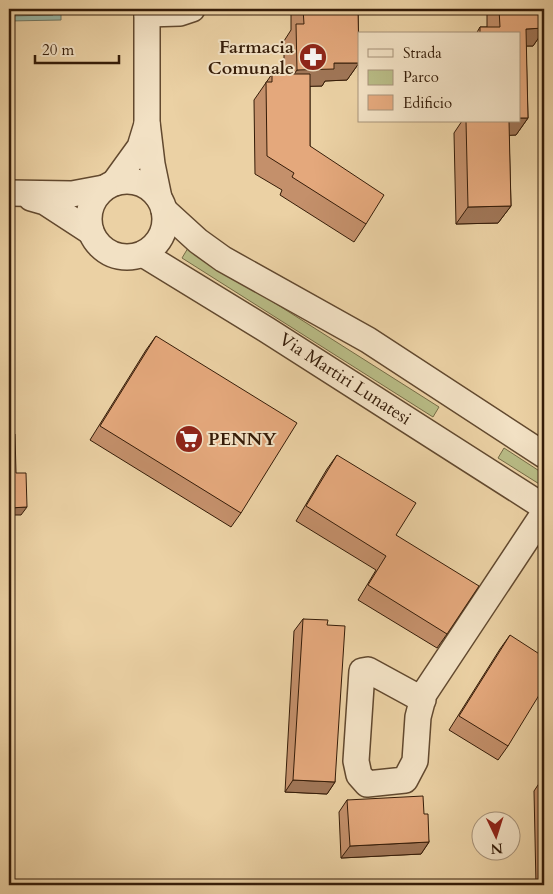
<svg xmlns="http://www.w3.org/2000/svg" width="553" height="894" font-family="Cardo,serif">
<style>
.green{fill:#b8bb85;stroke:#766c46}
.water{fill:#98b7a7;stroke:#707967}
.lines{fill:none;stroke-linecap:round;stroke-linejoin:round}
.shore{stroke:#666a58;stroke-width:1}
.street-casing{stroke:#62492f;stroke-width:28}
.street{stroke:#f2e1c4;stroke-width:25}
.wall{fill:#c4906b;stroke:#351c08}
.shaded-wall{fill:#a07657;stroke:#351c08}
.building{fill:#e4a87c;stroke:#351c08}
.labels{text-anchor:middle;dominant-baseline:central;stroke-width:4;stroke-linejoin:round;paint-order:stroke}
.poi-label{font-size:18px;font-weight:bold;fill:#351c08;stroke:#f2e1c4;text-anchor:end}
.street-label{font-size:18px;fill:#351c08;stroke:#f2e1c4}
</style>
<rect width="100%" height="100%" fill="#ebd1a4"/>
<filter id="stains"><feTurbulence type="fractalNoise" baseFrequency=".004" numOctaves="4"/><feColorMatrix values="0 0 0 0 .2 0 0 0 0 .09 0 0 0 0 .02 0 0 0 .5 -.17"/></filter>
<radialGradient id="worn" r=".72"><stop offset=".6" stop-color="#630" stop-opacity="0"/><stop offset="1" stop-color="#630" stop-opacity=".3"/></radialGradient>
<g class="green">
<polygon points="188,248 439,407 433,417 182,258"/>
<polygon points="504,448 544,474 544,487 498,458"/>
</g>
<polygon class="water" points="9,9 61,9 61,20 9,21"/>
<g class="lines">
<polyline class="shore" points="9,16 53,15 55,13 56,9"/>
<defs>
<g id="street">
<polyline points="147,9 147,122 152,164 159,198"/>
<polyline points="147,14 180,13 192,9"/>
<circle cx="127" cy="219" r="38"/>
<polyline points="114,183 140,147 147,124"/>
<polyline points="9,193 72,194 104,188"/>
<polyline points="31,198 45,202 91,232"/>
<polyline points="164,210 198,241 223,259 368,340 544,455"/>
<polyline points="143,254 267,330 544,507"/>
<polyline points="423,700 368,670 362,671 356,761 359,775 367,784 405,780 415,761 418,717 424,694 544,513"/>
</g>
</defs>
<use href="#street" class="street-casing"/>
<use href="#street" class="street"/>
</g>
<g class="wall">
<polygon points="291,9 358,9 359,63 347,80 325,81 322,86 310,86 310,146 366,224 354,242 280,195 282,190 255,174 254,100 272,74 284,74 284,41 291,30"/>
<polygon points="487,9 544,9 544,30 533,46 526,46 528,118 516,135 509,135 511,206 498,223 456,224 454,133 462,121 519,121 519,34 476,34 480,27 487,27"/>
<polygon points="156,336 241,513 231,527 90,440 146,350"/>
<polygon points="337,455 396,535 447,634 437,648 358,600 376,570 296,521 327,469"/>
<polygon points="303,619 327,625 335,782 327,794 285,792 294,631"/>
<polygon points="510,635 508,746 498,760 449,730 500,649"/>
<polygon points="542,779 544,885 536,885 534,791"/>
<polygon points="347,800 424,814 429,842 421,854 341,858 339,812"/>
</g>
<g class="shaded-wall">
<polygon points="544,28 544,30 533,46 519,46 526,29"/>
<polygon points="334,63 359,63 347,80 325,81 322,86 285,87 297,70"/>
<polygon points="519,118 528,118 516,135 497,136 507,121 519,121"/>
<polygon points="511,206 498,223 456,224 468,207"/>
<polygon points="27,507 21,515 9,515 9,508"/>
<polygon points="293,780 335,782 327,794 285,792"/>
<polygon points="429,842 421,854 341,858 350,846"/>
<polygon points="9,864 13,864 9,870"/>
</g>
<g class="building">
<polygon points="303,9 358,9 359,63 334,63 334,69 297,70 296,24 304,24"/>
<polygon points="499,9 544,9 544,28 526,29 528,118 519,118 519,34 480,34 480,27 500,27"/>
<polygon points="272,74 310,74 310,146 384,195 366,224 292,177 294,173 267,156 266,82 272,82"/>
<polygon points="466,121 509,121 511,206 468,207"/>
<polygon points="156,336 297,423 241,513 100,426"/>
<polygon points="9,434 15,434 16,473 26,473 27,507 9,508"/>
<polygon points="337,455 416,503 396,535 479,586 447,634 368,585 386,556 306,506"/>
<polygon points="303,619 328,620 327,625 345,626 335,782 293,780"/>
<polygon points="510,635 544,657 544,687 508,746 459,716"/>
<polygon points="9,639 14,639 13,864 9,864"/>
<polygon points="542,779 544,779 544,878"/>
<polygon points="423,796 424,814 428,814 429,842 350,846 347,800"/>
</g>
<defs>
<symbol id="pharmacy-disc" viewBox="-11 -11 22 22"><circle r="9.5" fill="#8f2418" stroke="#f2e1c4"/><path d="M-2-6h4v4h4v4h-4v4h-4v-4h-4v-4h4Z" fill="#fff"/></symbol>
<symbol id="supermarket-disc" viewBox="-11 -11 22 22"><circle r="9.5" fill="#8f2418" stroke="#f2e1c4"/><path d="M-6-5.5h2.5l.6 2H6L4.5 2H-2.5L-4.4-4H-6ZM-1.5 3.2a1.3 1.3 0 1 0 .1 0ZM3 3.2a1.3 1.3 0 1 0 .1 0Z" fill="#fff"/></symbol>
</defs>
<g fill-rule="evenodd">
<use href="#pharmacy-disc" x="297" y="41" width="32" height="32"/>
<use href="#supermarket-disc" x="173" y="423" width="32" height="32"/>
</g>
<g class="labels">
<g class="poi-label">
<text x="294" y="47">Farmacia<tspan x="294" dy="21">Comunale</tspan></text>
<text x="208" y="439" text-anchor="start">PENNY</text>
</g>
<g class="street-label">
<text transform="translate(345 379) rotate(33)">Via Martiri Lunatesi</text>
</g>
</g>
<rect width="553" height="894" fill="none" stroke="#ebd1a4" stroke-width="30"/>
<rect x="10" y="10" width="533" height="874" fill="none" stroke="#351c08" stroke-width="2.5"/>
<rect x="15" y="15" width="523" height="864" fill="none" stroke="#351c08"/>
<rect x="358" y="32" width="162" height="90" fill="#f2e1c4" stroke="#a69279"/>
<rect x="368" y="49" width="25" height="8" fill="#f2e1c4" stroke="#a69279"/>
<text x="403" y="58" font-size="15" fill="#351c08">Strada</text>
<rect x="368" y="70" width="25" height="15" fill="#b8bb85" stroke="#a69279"/>
<text x="403" y="82" font-size="15" fill="#351c08">Parco</text>
<rect x="368" y="95" width="25" height="15" fill="#e4a87c" stroke="#a69279"/>
<text x="403" y="108" font-size="15" fill="#351c08">Edificio</text>
<g transform="translate(496 836) rotate(176)"><circle r="24" fill="#f2e1c4" stroke="#a69279"/>
<path d="M0-4L9 19L0 12L-9 19Z" fill="#8f2418"/>
<text y="-8" font-size="14" font-weight="bold" text-anchor="middle" fill="#351c08">N</text>
</g>
<path d="M35 55v8h84v-8" fill="none" stroke="#351c08" stroke-width="2.5"/>
<text x="42" y="55" font-size="15" fill="#351c08" stroke="#f2e1c4" stroke-width="4" paint-order="stroke">20 m</text>
<rect width="100%" height="100%" filter="url(#stains)"/>
<rect width="100%" height="100%" fill="url(#worn)"/>
</svg>
